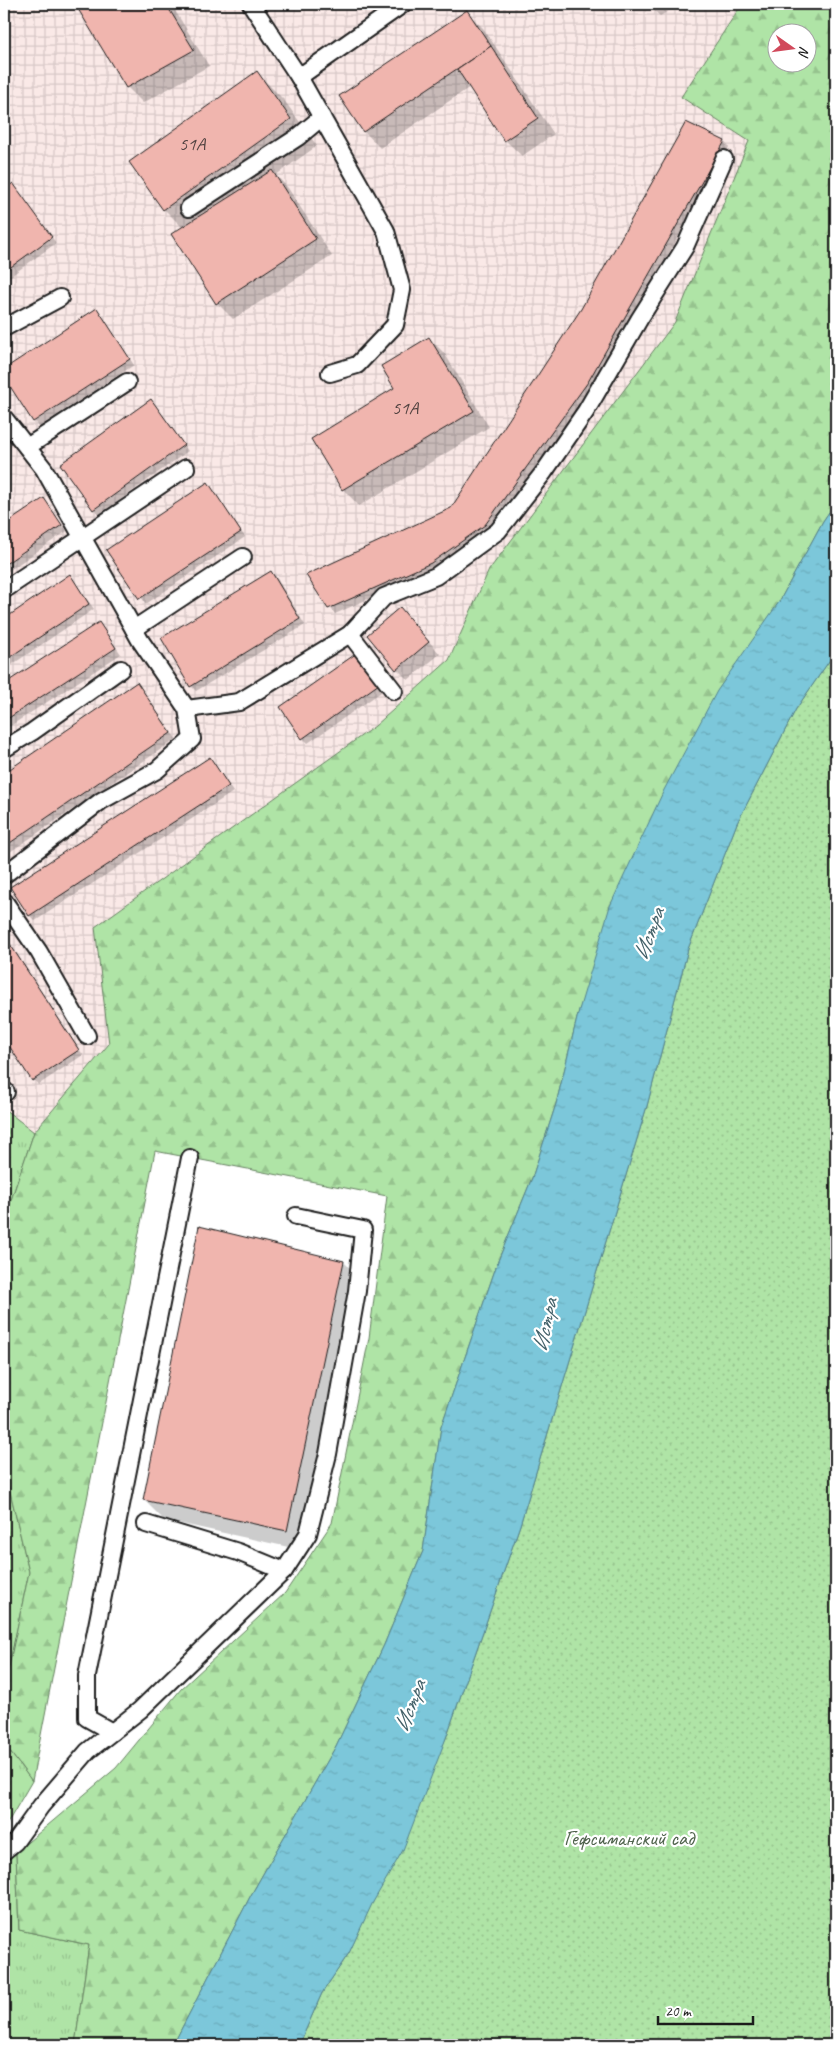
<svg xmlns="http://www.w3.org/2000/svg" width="840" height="2049" font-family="Caveat,sans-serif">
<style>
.industrial{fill:url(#industrial-grid)}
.grass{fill:url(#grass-tufts);stroke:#668061}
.forest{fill:url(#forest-firs);stroke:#668061;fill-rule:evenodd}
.park{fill:url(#park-dots);stroke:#668061}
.water{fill:url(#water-ripples);stroke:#55838e}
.shadow{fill:#0003}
.building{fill:#f0b5ae;stroke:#1c1c1c}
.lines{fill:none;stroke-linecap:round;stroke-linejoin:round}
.service-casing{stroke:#1c1c1c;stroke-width:20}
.service{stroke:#fff;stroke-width:16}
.labels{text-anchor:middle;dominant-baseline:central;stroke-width:4.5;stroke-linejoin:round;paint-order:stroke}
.number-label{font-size:19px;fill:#514240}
.park-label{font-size:21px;fill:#4f624c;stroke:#fff}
.water-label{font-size:22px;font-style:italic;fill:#426068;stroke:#fff}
</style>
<defs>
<pattern id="industrial-grid" width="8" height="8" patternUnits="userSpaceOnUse" patternTransform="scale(1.25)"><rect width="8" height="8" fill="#fae9e7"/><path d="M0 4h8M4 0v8" fill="none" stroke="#d6c7c6"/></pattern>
<pattern id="grass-tufts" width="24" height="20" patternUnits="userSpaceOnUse" patternTransform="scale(1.25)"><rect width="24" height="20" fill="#afe4a6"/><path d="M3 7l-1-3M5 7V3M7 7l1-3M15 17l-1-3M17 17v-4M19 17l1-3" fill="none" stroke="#96c38e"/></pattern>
<pattern id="forest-firs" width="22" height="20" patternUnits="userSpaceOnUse" patternTransform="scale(1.25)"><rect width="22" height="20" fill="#afe4a6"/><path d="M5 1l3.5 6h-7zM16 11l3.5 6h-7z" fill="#96c38e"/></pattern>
<pattern id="park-dots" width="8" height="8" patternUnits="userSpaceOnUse" patternTransform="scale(1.25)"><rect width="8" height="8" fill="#afe4a6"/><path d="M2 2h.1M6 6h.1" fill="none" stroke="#96c38e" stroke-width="1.8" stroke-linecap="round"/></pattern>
<pattern id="water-ripples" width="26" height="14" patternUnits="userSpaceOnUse" patternTransform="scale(1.25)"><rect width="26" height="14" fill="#7bc7da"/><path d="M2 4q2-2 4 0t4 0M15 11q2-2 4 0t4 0" fill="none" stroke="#6aaaba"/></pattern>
</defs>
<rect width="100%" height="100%" fill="#fff"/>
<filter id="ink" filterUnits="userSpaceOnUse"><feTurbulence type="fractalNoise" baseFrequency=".02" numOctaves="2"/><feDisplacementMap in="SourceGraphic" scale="10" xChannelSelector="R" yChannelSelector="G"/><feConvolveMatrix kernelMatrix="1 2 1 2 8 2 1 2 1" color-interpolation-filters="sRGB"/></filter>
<g filter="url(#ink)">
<polygon class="industrial" points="4,4 742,4 682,97 750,141 675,322 489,570 449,660 375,726 95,927 109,1044 34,1132 4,1109"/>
<g class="grass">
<polygon points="4,1109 34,1132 4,1221"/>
<polygon points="4,1466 29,1572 4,1690"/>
<polygon points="4,1744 32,1781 4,1829"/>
<polygon points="16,1852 19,1930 89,1945 75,2045 4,2045 4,1858"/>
</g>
<path class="forest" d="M742,4H836V502L823,521L779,602L579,1010L556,1104L532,1178L498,1261L441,1427L423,1551L384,1645L336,1746L251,1895L173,2045H75L89,1945L19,1930L16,1852L116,1768L181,1689L285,1593L332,1523L369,1338L387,1196L155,1151L32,1781L4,1744V1690L29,1572L4,1466V1221L34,1132L109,1044L95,927L375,726L449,660L489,570L675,322L749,141L681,97ZM778,32H808V62H778Z"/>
<polygon class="park" points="836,651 836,2045 299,2045 322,1993 349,1953 446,1738 520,1525 647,1106 688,949 737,823 796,709"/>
<polygon class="water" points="836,502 836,651 796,709 737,823 688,949 647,1106 520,1525 446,1738 403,1850 372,1904 349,1953 322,1993 299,2045 173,2045 251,1895 336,1746 384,1645 423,1551 441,1427 498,1261 532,1178 556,1104 579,1010 610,906 664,790 717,691 779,602 823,521"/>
<g class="shadow">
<polygon points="76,4 171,4 209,66 143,103 127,87"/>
<polygon points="647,4 680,4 660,16"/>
<polygon points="466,12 483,28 554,134 522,156 505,140 470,87 380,148 364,131 341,96"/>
<polygon points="257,73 284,100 317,146 276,175 288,188 332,256 233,319 217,303 183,228 164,209"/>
<polygon points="724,142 729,147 593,387 490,530 436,568 335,614 307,575 452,509"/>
<polygon points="13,184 56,243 4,281 4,191"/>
<polygon points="97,310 134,365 39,427 4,375 4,370"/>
<polygon points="429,338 445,354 489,427 359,506 343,489 396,389"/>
<polygon points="151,400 188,451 99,515 61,465"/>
<polygon points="208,484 245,537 146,604 108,550"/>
<polygon points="43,500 67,531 4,574 4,527"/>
<polygon points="271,572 276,577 305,625 196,691 191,686"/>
<polygon points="70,576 94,609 4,670 4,620"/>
<polygon points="400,608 440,654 408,680 397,669"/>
<polygon points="99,623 121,654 4,730 4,686"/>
<polygon points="362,660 384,690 308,743 303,738"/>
<polygon points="137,683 176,739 4,856 4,774"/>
<polygon points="210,758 233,792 35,921 30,916"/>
<polygon points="4,934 83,1055 38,1085 4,1035"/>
<polygon points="344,1262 364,1283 307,1551 164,1520 144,1500"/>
</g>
<g class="building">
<polygon points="75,4 166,4 194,50 126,88"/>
<polygon points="467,10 491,46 363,132 339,96"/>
<polygon points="491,46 538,118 504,141 457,69"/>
<polygon points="257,71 291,119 163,210 129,162"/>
<polygon points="686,122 725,141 588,382 485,525 431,563 328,609 306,575 451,508 581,309"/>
<polygon points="272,170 316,239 216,304 171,234"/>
<polygon points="13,183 52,237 4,272 4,190"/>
<polygon points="97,308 130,359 33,422 4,377 4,369"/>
<polygon points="429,337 474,411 342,490 311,439 394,388 381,366"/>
<polygon points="151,399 184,445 93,510 60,464"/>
<polygon points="208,482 241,532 139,599 106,550"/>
<polygon points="44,498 62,525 4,565 4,525"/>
<polygon points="271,571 300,619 190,687 161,638"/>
<polygon points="70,574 89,604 4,661 4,619"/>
<polygon points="400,607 429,642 396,670 367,635"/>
<polygon points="99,622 116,648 4,721 4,684"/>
<polygon points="357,653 379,684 302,739 280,707"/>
<polygon points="137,682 171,733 4,847 4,773"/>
<polygon points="210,757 229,786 29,916 10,887"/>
<polygon points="4,935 79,1050 32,1081 4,1038"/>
<polygon points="199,1226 344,1261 287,1531 143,1500"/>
</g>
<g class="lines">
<defs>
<g id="service">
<polyline points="251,4 299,77 386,231 402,290 395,325 357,365 330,373"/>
<polyline points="299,77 403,4"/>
<polyline points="189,208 298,137 322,117"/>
<polyline points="4,328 60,298"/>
<polyline points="4,418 44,469 140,640 187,709 239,702 350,634 384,597 436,576 498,531 544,472 586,411 640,318 685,247 724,159"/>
<polyline points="27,447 127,382"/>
<polyline points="4,590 186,468"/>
<polyline points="134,629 243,557"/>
<polyline points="350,634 394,691"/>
<polyline points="4,749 32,732 121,669"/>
<polyline points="4,875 101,801 157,770 192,739 187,709"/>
<polyline points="4,901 39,952 87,1036"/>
<polyline points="4,1090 6,1092"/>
<polyline points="284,1571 308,1534 328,1454 357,1291 363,1230 296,1216"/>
<polyline points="112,1732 87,1718 87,1676 190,1158"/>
<polyline points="4,1851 15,1842 41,1806 88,1751 140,1710 284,1571 238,1552 146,1524"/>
</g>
</defs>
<use href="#service" class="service-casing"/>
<use href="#service" class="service"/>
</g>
</g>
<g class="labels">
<g class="number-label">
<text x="192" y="144">51А</text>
<text x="405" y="408">51А</text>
</g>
<g class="park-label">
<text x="629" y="1838">Гефсиманский сад</text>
</g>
<g class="water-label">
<text transform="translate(649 934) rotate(-70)">Истра</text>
<text transform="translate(545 1325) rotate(-78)">Истра</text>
<text transform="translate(410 1706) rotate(-69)">Истра</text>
</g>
</g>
<rect width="840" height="2049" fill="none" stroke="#fff" stroke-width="20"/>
<rect x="10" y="10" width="820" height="2029" fill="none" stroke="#1c1c1c" stroke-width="2" filter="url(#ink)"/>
<g transform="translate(792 48) rotate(104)"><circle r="24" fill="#ffffff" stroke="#a4a4a4"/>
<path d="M0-4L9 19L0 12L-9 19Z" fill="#d1495b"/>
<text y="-8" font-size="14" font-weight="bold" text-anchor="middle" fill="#1c1c1c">N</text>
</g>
<path d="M658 2016v8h95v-8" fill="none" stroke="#1c1c1c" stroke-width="2.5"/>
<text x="665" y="2016" font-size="15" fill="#1c1c1c" stroke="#ffffff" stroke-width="4" paint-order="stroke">20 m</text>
</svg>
